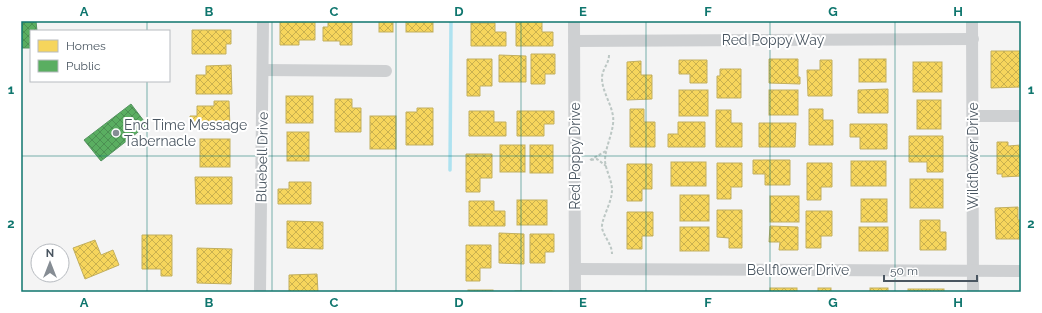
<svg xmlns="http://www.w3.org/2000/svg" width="1042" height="313" font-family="Raleway,sans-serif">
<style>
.homes{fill:url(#homes-cross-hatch);stroke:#c2af5e}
.public{fill:url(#public-cross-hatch);stroke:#559461}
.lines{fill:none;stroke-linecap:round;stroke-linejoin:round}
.stream{stroke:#aee2f0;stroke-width:3.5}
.path{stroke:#bcc7c4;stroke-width:2;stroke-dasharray:3 2;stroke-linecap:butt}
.minor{stroke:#ced0d2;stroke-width:12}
.grid{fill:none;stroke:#0f766e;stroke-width:1;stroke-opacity:0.55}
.poi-dot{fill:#868d94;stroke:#fff;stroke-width:1.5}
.labels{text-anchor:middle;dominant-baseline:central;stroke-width:4;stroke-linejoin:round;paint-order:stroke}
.street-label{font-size:14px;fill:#4a5661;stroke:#fff}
.poi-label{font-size:14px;fill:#4a5661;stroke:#fff;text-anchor:start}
.neatline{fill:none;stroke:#0f766e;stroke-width:1.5}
.grid-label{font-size:13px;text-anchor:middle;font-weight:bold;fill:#0f766e}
</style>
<defs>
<pattern id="homes-cross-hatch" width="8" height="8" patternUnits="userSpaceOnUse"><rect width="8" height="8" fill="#f6d55c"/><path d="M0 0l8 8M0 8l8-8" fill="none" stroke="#c9b04f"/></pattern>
<pattern id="public-cross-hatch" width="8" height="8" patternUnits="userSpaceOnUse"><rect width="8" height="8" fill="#5aae61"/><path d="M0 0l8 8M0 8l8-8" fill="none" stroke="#4c9053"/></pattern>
</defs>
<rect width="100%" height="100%" fill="#f4f4f4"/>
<g class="homes">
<polygon points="280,21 315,21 315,40 299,40 299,45 280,45"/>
<polygon points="328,21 352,21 352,45 340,45 340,41 323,41 323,27 328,27"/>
<rect x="379" y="21" width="14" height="11"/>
<rect x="406" y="21" width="27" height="11"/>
<polygon points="516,21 542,21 542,32 553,32 553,46 516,46"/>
<polygon points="471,23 495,23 495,32 506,32 506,46 471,46"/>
<polygon points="192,30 231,30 231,44 226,44 226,54 192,54"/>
<polygon points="991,51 1020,51 1020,87 991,88"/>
<polygon points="531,54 555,54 555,74 545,74 545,84 531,84"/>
<polygon points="499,55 526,56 526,82 499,82"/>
<polygon points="467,59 492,59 492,86 480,86 480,96 467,96"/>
<polygon points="769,59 798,59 798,77 800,77 800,84 769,83"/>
<rect x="859" y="59" width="27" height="23"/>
<polygon points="679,60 707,60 707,83 690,83 690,74 679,74"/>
<polygon points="820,60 832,60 832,96 808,96 807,70 820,70"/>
<polygon points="641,61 641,75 652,75 652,99 627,100 627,62"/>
<rect x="913" y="62" width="29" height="30"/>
<polygon points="231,65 232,94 196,94 196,75 206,75 206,66"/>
<polygon points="720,69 741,69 741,98 717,98 717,76 720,76"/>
<polygon points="888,89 888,113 858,113 858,90"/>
<rect x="679" y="90" width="29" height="26"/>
<rect x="769" y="90" width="29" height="25"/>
<rect x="286" y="96" width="27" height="27"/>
<polygon points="335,99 352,99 352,108 361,108 361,132 335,132"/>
<rect x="917" y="100" width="24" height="29"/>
<polygon points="214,101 229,101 230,128 190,128 190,116 197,116 197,106 214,106"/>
<polygon points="417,108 433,108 433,145 406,145 406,112 417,112"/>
<polygon points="630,109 644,109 644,122 655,122 655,147 630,147"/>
<polygon points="809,109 823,109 823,120 833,120 833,145 809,145"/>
<polygon points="716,110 731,110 731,123 742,123 742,147 716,147"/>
<polygon points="469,111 494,111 494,122 506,122 506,136 469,136"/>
<polygon points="517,111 554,111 554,124 544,124 544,136 517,136"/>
<rect x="370" y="116" width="26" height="33"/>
<polygon points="678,122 705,122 705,147 668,147 668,134 678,134"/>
<polygon points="759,123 796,123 795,147 759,147"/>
<polygon points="850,124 887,124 887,149 860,149 860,137 850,137"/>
<rect x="287" y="132" width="22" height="29"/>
<polygon points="909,136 943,136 943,172 927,172 927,162 909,162"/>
<rect x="200" y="139" width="30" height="28"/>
<polygon points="997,142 1008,142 1008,146 1021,145 1021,176 1002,177 1002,174 997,174"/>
<rect x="500" y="145" width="25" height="27"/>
<rect x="530" y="145" width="23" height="28"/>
<polygon points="466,154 492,154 492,178 480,178 480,192 466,192"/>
<polygon points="753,160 790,160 790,185 765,185 765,174 753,174"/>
<rect x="851" y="161" width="35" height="25"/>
<rect x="671" y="162" width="35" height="24"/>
<polygon points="717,163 742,163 742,187 731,187 731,199 717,199"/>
<polygon points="807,163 832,163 832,187 821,187 821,200 807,200"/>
<polygon points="627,164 652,164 652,189 642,189 642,201 627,201"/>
<polygon points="195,177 232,177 232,204 196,204"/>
<rect x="910" y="179" width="33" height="29"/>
<polygon points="289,182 311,182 311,204 278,204 278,189 289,189"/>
<rect x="680" y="195" width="29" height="26"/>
<rect x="770" y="196" width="29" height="26"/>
<rect x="861" y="199" width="26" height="23"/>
<rect x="517" y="200" width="30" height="25"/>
<polygon points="469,201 494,201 494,211 505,211 505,226 469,226"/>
<polygon points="1018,207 1018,220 1021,220 1021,239 996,239 995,208"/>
<polygon points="717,210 742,210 742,248 729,248 729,238 717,237"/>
<polygon points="806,211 832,211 832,236 821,236 821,248 806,248"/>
<polygon points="627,212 653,212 653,236 642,236 642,249 627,249"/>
<polygon points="920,220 940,220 940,232 946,232 946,250 920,250"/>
<polygon points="287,221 323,222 323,249 287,248"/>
<polygon points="770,226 798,227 798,250 779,250 780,242 769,242"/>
<rect x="680" y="227" width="29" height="24"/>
<rect x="859" y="227" width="29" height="24"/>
<polygon points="499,233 524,234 524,264 499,263"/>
<polygon points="530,234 554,234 554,252 545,252 545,263 530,263"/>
<polygon points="142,235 172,235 172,276 161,276 161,269 142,269"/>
<polygon points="95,240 101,255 113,250 119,265 85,279 73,248"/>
<polygon points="466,245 491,245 491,268 480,268 480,281 466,281"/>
<polygon points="197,248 232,249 231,284 197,283"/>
<polygon points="317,274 318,292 289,292 289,275"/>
<rect x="770" y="288" width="27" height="4"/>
<rect x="818" y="288" width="13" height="4"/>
<rect x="870" y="288" width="18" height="4"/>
<rect x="908" y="289" width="36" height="3"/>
<rect x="468" y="290" width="25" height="2"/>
<rect x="515" y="291" width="37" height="1"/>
</g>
<g class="public">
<polygon points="21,21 36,21 37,31 31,31 31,48 21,48"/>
<polygon points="131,104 147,125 101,161 84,140"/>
</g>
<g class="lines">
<polyline class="stream" points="450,170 451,21"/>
<g class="path">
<path d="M609,55C609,64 602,69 602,78C602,91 611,103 613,116C615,130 605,146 605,161C606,171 612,180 612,190C612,203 601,219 602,228C604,237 612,244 612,254"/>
<polyline points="590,160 606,151"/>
<polyline points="591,160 597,159 606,166"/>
</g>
<g class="minor">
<polyline points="574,21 575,292"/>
<polyline points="972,21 973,292"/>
<polyline points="574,41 973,39"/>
<polyline points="263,70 386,71"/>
<polyline points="973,116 1021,116"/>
<polyline points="575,269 1021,271"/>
<polyline points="260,292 263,21"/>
</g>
</g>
<path class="grid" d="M147,21V31M272,21V292M396,21V292M521,21V292M646,21V292M770,21V292M895,21V292M147,81V292M21,156H1021"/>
<circle class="poi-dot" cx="116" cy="133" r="4"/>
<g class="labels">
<g class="street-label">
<text x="773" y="40">Red Poppy Way</text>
<text transform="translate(575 156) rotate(-90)">Red Poppy Drive</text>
<text transform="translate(973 156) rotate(-90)">Wildflower Drive</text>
<text transform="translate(262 157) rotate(-89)">Bluebell Drive</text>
<text x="798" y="270">Bellflower Drive</text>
</g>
<g class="poi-label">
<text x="124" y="125">End Time Message<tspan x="124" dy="16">Tabernacle</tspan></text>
</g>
</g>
<rect width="1042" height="313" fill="none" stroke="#ffffff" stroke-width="44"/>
<rect x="30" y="30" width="140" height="52" fill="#ffffff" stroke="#b7bbc0"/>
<rect x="38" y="40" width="20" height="12" fill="#f6d55c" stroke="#b7bbc0"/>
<text x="66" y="50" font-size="12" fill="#4a5661">Homes</text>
<rect x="38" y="60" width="20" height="12" fill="#5aae61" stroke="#b7bbc0"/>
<text x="66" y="70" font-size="12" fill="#4a5661">Public</text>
<g transform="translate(50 263)"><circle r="19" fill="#ffffff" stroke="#b7bbc0"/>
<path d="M0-3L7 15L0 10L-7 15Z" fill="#868d94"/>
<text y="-6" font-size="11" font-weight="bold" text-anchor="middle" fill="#4a5661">N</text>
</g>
<path d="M884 275v6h93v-6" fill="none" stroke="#4a5661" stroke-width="2"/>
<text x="890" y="275" font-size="12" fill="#4a5661" stroke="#ffffff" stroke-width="3" paint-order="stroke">50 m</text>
<rect x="22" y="22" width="998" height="269" class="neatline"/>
<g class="grid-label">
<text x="84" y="16">A</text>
<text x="209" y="16">B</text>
<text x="334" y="16">C</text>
<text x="459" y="16">D</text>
<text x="583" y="16">E</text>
<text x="708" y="16">F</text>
<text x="833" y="16">G</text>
<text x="958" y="16">H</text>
<text x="11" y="94">1</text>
<text x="1031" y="94">1</text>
<text x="11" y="228">2</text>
<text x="1031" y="228">2</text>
<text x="84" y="307">A</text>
<text x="209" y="307">B</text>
<text x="334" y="307">C</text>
<text x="459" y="307">D</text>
<text x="583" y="307">E</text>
<text x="708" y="307">F</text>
<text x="833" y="307">G</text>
<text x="958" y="307">H</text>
</g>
</svg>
